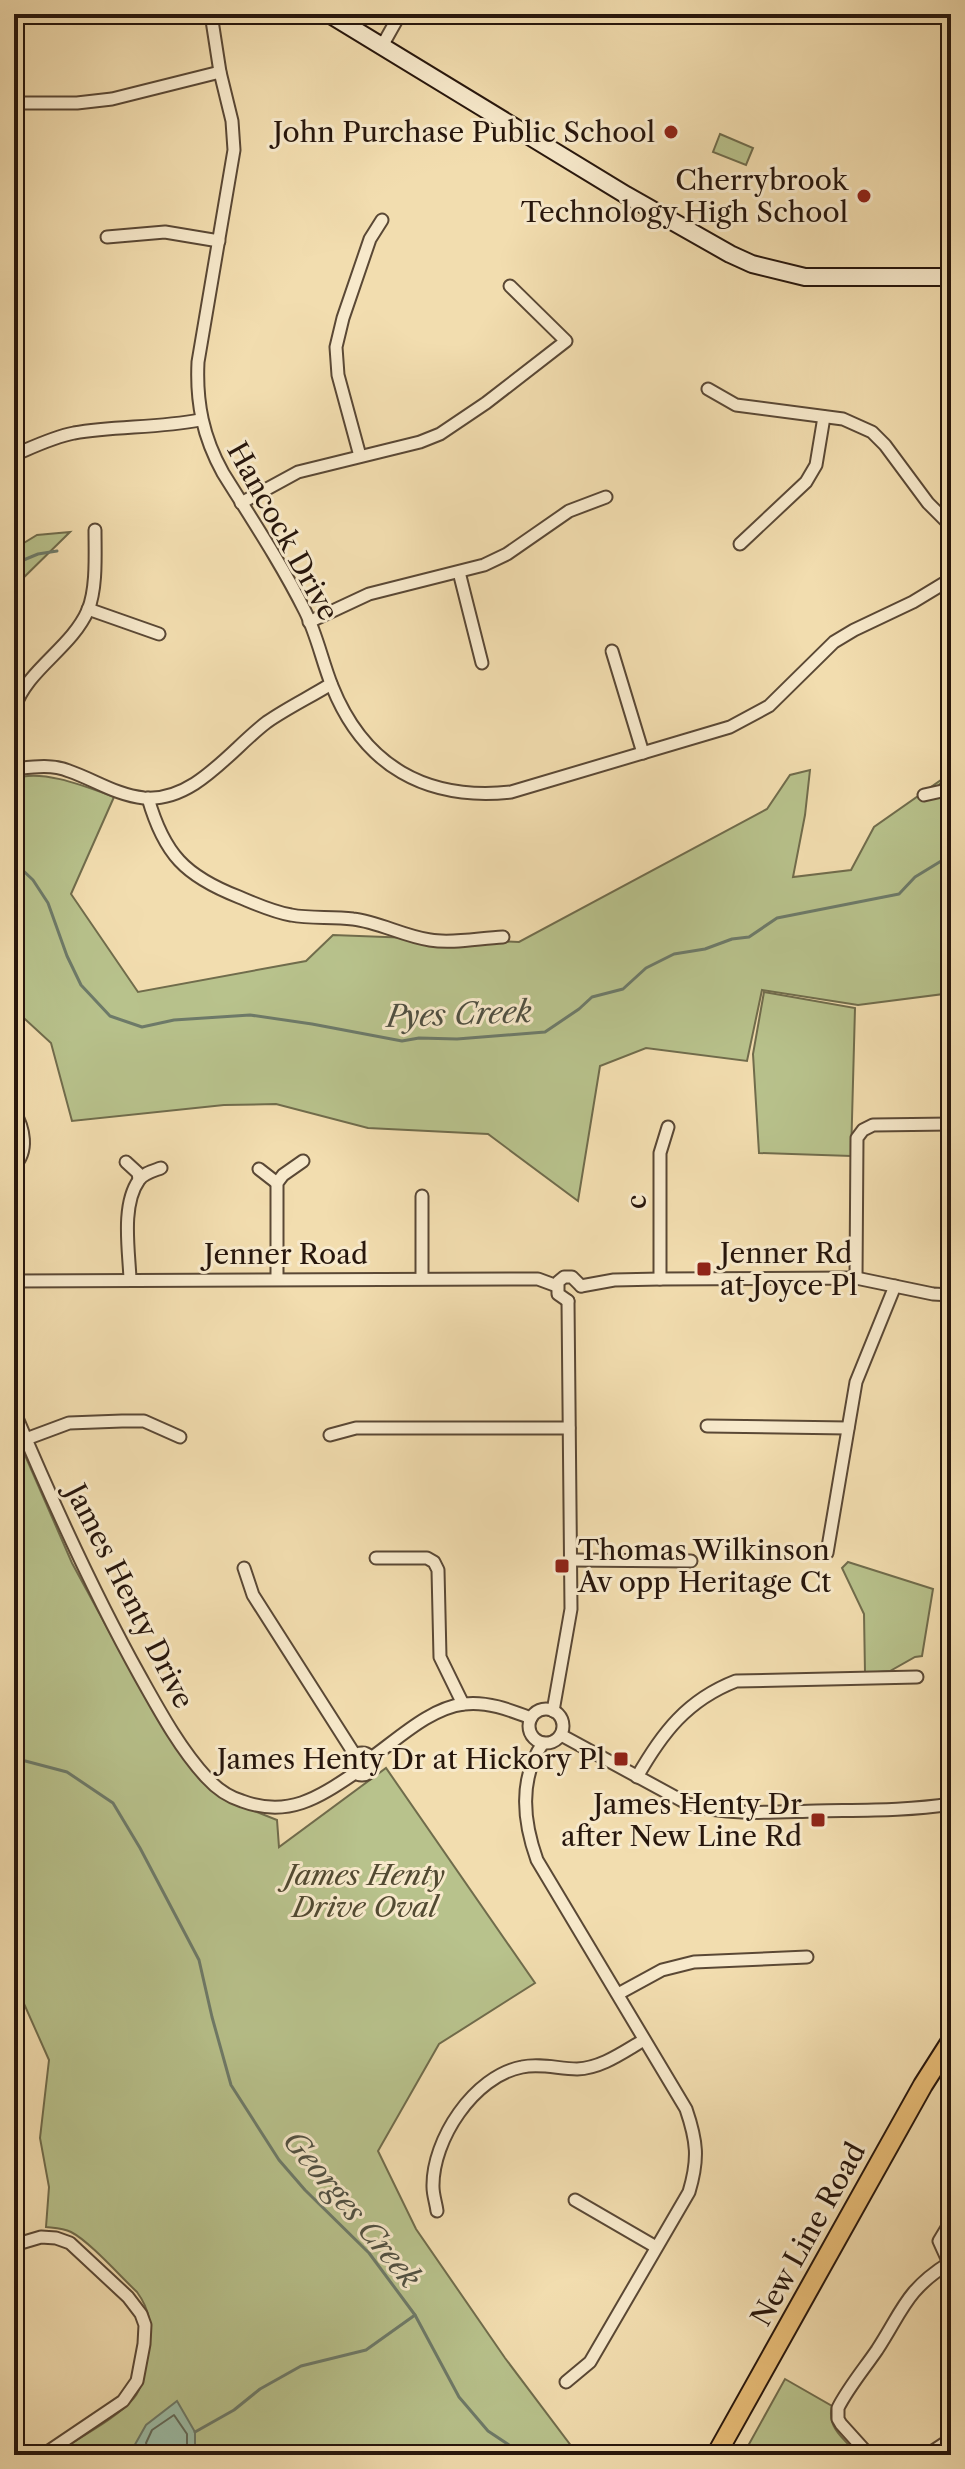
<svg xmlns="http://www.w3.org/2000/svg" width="965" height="2469" font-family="'Libre Caslon Text',serif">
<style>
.green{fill:#b8c28c;stroke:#706c4c;stroke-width:2}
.water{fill:#9cbda7;stroke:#6d7a69;stroke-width:2}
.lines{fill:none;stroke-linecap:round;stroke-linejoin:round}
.shore{stroke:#626a5a;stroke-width:2}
.stream{stroke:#6d7a69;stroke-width:3}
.street-casing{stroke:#5a4835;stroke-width:15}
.secondary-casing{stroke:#27160c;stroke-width:20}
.primary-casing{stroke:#27160c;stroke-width:22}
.street{stroke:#f7e9cb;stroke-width:11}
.secondary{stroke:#f7e9cb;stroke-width:16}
.primary{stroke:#e9be78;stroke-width:18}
.poi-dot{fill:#8f2418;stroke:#f7e9cb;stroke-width:3}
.labels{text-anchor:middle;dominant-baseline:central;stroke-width:6;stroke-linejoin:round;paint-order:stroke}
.poi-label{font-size:28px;fill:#27160c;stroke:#f7e9cb;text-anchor:end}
.street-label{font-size:28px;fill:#27160c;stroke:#f7e9cb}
.park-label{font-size:28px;font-style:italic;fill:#524a32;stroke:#f7e9cb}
.water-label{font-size:30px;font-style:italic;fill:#505042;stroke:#f7e9cb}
</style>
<rect width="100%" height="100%" fill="#f2ddaf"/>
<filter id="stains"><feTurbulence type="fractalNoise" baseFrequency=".0025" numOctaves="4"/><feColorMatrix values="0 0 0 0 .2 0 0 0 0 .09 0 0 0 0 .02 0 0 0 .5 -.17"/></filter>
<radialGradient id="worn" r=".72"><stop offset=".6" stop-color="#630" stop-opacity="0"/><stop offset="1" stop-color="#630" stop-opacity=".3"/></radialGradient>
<g class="green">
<polygon points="720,134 753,148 746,165 713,152"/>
<polygon points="70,532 14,587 14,549 37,535"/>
<path d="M810,770L805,815L793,877L851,870L874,827L951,773V993L858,1005L762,990L747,1061L646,1048L600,1066L578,1201L488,1134L368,1128L276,1104L224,1105L72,1121L51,1043L14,1009V779C41,768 87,787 114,797L71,894L138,992L306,961L333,935L519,942L767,809L790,775Z"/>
<polygon points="764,992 855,1008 851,1156 759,1153 753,1054"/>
<path d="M14,1430L72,1563L142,1692L193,1768L224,1799L277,1820L279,1847L386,1768L535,1983L439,2044L378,2151L416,2229L505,2358L578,2455H53C75,2440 118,2418 134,2398C144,2385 145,2366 148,2351C152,2328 151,2311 137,2292C121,2277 89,2241 71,2232C63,2228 55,2228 46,2227L49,2187L40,2138L49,2060L21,1997L14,1993Z"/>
<polygon points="848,1562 933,1589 922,1656 915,1657 890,1671 865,1673 864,1614 842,1568"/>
<path d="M785,2379L832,2406C826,2428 846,2441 859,2455H743Z"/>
</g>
<polygon class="water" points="177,2401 195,2432 195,2455 149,2455 133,2448 146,2425"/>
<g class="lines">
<polyline class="shore" points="150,2455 146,2443 152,2430 174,2415 187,2434 187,2455"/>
<g class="stream">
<polyline points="14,564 38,554 57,551"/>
<polyline points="14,862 33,880 48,903 67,956 81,985 110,1016 142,1027 174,1020 250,1015 312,1024 402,1041 419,1038 457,1039 545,1032 579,1009 592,997 623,989 646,968 674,954 705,949 732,939 749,937 777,918 899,894 915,877 951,855"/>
<polyline points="14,1758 67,1772 113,1803 140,1848 199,1960 212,2017 231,2085 279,2160 305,2190 369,2253 415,2315 459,2397 488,2431 524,2455"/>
<polyline points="195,2432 234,2410 260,2389 301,2366 366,2350 415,2315"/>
</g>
<defs>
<g id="street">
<path d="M211,14L220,72L232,121L234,150L198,362C196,403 203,437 223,473C251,518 281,563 305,611C317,635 322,661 332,686C364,766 426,801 511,792L730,727L769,706L834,642L854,630L913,602L951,579"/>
<polyline points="382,46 400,14"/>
<polyline points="14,103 77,103 112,99 220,72"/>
<polyline points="107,237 165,232 219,241"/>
<polyline points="708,389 736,405 843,419 872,432 885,445 928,503 951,526"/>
<path d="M14,455C33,447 53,437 74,433C116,426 158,428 200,420"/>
<polyline points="360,456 338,375 336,347 343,318 370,239 382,220"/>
<polyline points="241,503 298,472 420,442 440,434 486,403 566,341 510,286"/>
<polyline points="740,544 806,482 816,465 824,417"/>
<polyline points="459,572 482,663"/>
<polyline points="88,609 159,634"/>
<polyline points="309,622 369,594 484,565 507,554 569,511 606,497"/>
<polyline points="612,651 643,753"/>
<path d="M14,709C27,669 71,649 88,610C97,588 95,554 95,530"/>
<path d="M14,769C33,767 51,764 69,771C95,780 116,795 144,798C195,802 231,749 267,722C287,708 310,697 331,684"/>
<polyline points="924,795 942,791 951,784"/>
<path d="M148,798C164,854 185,876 239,897C256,904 273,912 291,915C311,919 332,916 353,919C379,922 403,936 430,940C452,944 480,938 503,937"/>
<path d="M14,1111C24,1128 29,1151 14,1166"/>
<polyline points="126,1162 138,1173 139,1179"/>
<polyline points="259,1169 277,1183"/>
<polyline points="422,1196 422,1278"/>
<polyline points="277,1278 277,1183 283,1175 303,1161"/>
<polyline points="856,1278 857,1138 863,1130 873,1125 951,1124"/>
<path d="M130,1279C129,1251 121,1205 139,1180C144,1173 153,1171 161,1168"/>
<polyline points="660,1279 660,1153 668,1127"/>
<polyline points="14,1281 538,1279 557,1286"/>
<polyline points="581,1286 614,1280 660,1279 856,1278 933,1294 951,1295"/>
<polyline points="568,1301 558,1294 558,1282 564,1277 572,1277 581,1286"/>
<path d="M14,1411C52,1501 92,1590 140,1676C159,1710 180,1749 207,1778C216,1788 229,1797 242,1801C288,1818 318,1798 355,1773"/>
<polyline points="707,1426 848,1428"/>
<polyline points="330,1435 356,1428 569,1428"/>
<polyline points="26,1439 69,1423 122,1421 144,1421 180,1437"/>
<polyline points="827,1553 856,1382 895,1286"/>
<polyline points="376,1558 427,1558 434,1562 438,1570 440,1657 463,1704"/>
<polyline points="570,1560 691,1561"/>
<polyline points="244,1568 253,1595 355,1755"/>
<circle cx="546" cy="1726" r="17"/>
<polyline points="553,1711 571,1609 568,1301"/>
<path d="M561,1735L688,1804C729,1816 774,1812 816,1811C861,1810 906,1811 951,1804"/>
<path d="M543,1743C519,1778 523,1821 537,1860L686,2109C697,2141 699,2159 689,2192L590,2362L566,2382"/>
<circle cx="362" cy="1764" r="11"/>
<path d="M371,1758C398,1739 430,1708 464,1704C487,1701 510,1710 531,1718"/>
<path d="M637,1777C662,1733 687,1700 736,1681L917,1677"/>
<polyline points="618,1994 662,1970 694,1962 807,1957"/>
<polyline points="575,2200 656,2247"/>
<path d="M437,2211C436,2203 433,2195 433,2187C432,2140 474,2076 522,2067C541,2063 559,2069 577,2069C602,2068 623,2052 644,2040"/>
<polyline points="14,2245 41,2237 56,2238 70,2243 128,2297 141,2314 145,2325 144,2344 137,2381 123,2401 43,2455"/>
<polyline points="949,2263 939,2241 951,2221"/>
<path d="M869,2455L841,2424L838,2419V2408C848,2388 864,2369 877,2350C903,2310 906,2290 949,2263L951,2266"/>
<polyline points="927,2455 951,2439"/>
</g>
<polyline id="secondary" points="329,14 626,195 730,254 752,264 805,277 951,277"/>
<polyline id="primary" points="716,2455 923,2085 951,2041"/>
</defs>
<use href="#street" class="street-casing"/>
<use href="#secondary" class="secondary-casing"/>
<use href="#primary" class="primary-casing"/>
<use href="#street" class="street"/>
<use href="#secondary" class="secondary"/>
<use href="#primary" class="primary"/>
</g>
<g class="poi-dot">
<circle cx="671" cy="132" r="8"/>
<circle cx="864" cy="196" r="8"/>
<rect x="696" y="1261" width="16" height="16" rx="4"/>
<rect x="554" y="1558" width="16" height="16" rx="4"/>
<rect x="613" y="1751" width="16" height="16" rx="4"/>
<rect x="810" y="1812" width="16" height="16" rx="4"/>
</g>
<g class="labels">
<g class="poi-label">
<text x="655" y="132">John Purchase Public School</text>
<text x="848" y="180">Cherrybrook<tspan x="848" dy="32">Technology High School</tspan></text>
<text x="720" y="1253" text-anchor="start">Jenner Rd<tspan x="720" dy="32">at Joyce Pl</tspan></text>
<text x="578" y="1550" text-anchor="start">Thomas Wilkinson<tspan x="578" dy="32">Av opp Heritage Ct</tspan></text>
<text x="605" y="1759">James Henty Dr at Hickory Pl</text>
<text x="802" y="1804">James Henty Dr<tspan x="802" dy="32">after New Line Rd</tspan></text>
</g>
<g class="street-label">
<text transform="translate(283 531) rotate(61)">Hancock Drive</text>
<text transform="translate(636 1202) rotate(-90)">c</text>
<text x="286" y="1254">Jenner Road</text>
<text transform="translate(130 1596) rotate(63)">James Henty Drive</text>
<text transform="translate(808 2234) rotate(-61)">New Line Road</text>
</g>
<g class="park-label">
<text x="365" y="1875">James Henty<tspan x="365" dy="32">Drive Oval</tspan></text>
</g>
<g class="water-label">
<text transform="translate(459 1014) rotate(-2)">Pyes Creek</text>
<text transform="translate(352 2209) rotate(50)">Georges Creek</text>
</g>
</g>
<rect width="965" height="2469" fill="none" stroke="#f2ddaf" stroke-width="48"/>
<rect x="16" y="16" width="933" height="2437" fill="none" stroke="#27160c" stroke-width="4"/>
<rect x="24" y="24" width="917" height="2421" fill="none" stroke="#27160c" stroke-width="2"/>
<rect width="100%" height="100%" filter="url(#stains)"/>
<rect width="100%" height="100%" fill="url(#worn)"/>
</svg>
